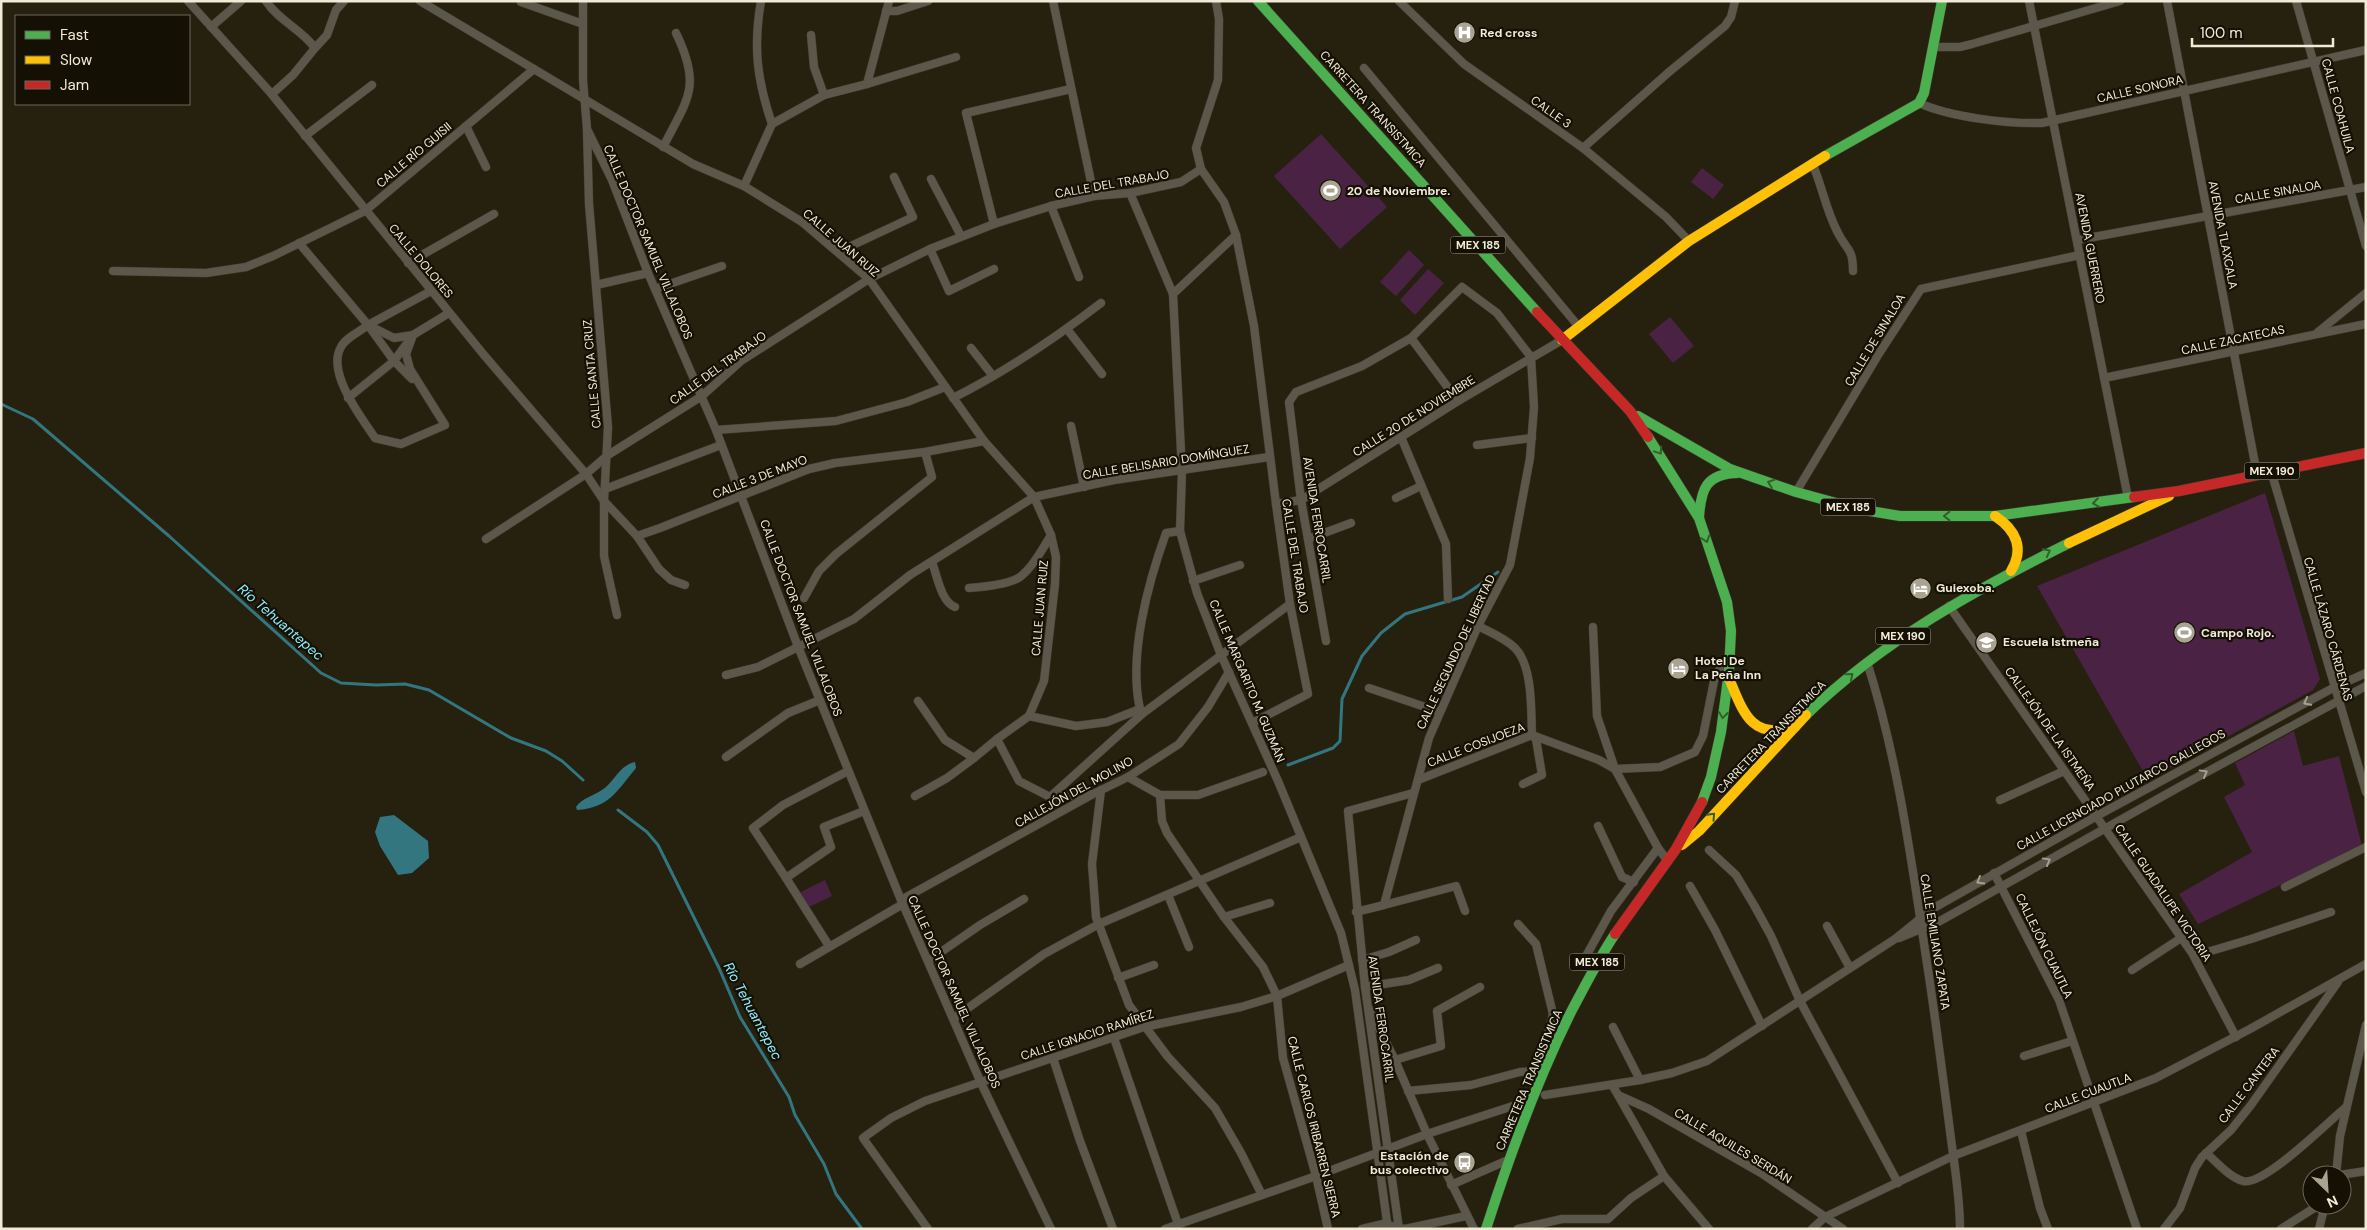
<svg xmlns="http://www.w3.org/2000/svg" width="2367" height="1230" font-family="'DM Sans',sans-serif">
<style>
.green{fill:#4a2244}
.water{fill:#337680}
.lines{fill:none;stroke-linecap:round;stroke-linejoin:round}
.stream{stroke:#337680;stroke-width:3}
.street-casing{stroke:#413c2f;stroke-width:9}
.fast-casing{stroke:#413c2f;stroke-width:11}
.slow-casing{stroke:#413c2f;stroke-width:11}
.jam-casing{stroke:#413c2f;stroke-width:11}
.street{stroke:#5b574a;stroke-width:8}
.fast{stroke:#4caf50;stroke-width:10}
.slow{stroke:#ffc107;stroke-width:10}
.jam{stroke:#c62828;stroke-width:10}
.oneway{stroke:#30602a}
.oneway2{stroke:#a6a090}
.labels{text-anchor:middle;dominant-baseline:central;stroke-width:4.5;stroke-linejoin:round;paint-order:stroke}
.shield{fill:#141004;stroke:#aea998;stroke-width:1}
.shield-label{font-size:11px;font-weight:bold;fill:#f0ead7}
.poi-label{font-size:12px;font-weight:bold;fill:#f0ead7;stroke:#141004;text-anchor:start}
.street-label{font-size:12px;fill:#f0ead7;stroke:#141004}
.water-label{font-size:14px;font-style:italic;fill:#8decfd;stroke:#141004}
</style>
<rect width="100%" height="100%" fill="#26210e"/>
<g class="green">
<polygon points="1321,134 1387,207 1340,249 1274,176"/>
<polygon points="1702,168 1724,185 1713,199 1691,182"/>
<polygon points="1409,250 1424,265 1396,296 1380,282"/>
<polygon points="1428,269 1444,283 1415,315 1400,300"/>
<polygon points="1670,317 1694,346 1673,363 1649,334"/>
<polygon points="2265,493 2320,679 2313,690 2148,780 2037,586"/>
<polygon points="2294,731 2303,766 2339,756 2362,846 2198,924 2179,894 2252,852 2224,797 2245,785 2235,763"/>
<polygon points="825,880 832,896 807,908 799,893"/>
</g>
<g class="water">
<path d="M635,762L636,768C617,791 609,808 577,810L576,807C581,798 597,795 606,787C616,778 621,765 635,762Z"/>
<polygon points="394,815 428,841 429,858 412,873 398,875 380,846 375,832 380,817"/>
</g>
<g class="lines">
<g class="stream">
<polyline points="1,404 33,419 169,536 321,673 341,683 376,685 405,684 429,690 511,738 546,751 562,761 583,780"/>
<polyline points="1288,765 1333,748 1340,741 1342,699 1362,656 1381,633 1405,614 1462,597 1498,572"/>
<polyline points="618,810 647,832 658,845 719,968 740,1017 789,1097 795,1115 824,1164 836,1194 862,1229"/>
</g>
<defs>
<g id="street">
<polyline points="188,1 269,91 484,355 586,474 604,501 637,536 659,569 671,580 685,585"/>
<path d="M266,1C279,21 301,29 315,48L293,75L272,94"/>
<polyline points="420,1 693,164 744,186 802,222 869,279 984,441 1034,497 1051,535 1056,557 1055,584 1044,681 1029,716 997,739 1019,781 1050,797"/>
<polyline points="583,1 583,80 587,129 612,180 648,273 716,430 797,644 901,900 981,1083 1051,1229"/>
<polyline points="1053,1 1094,196"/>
<polyline points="1216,1 1219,19 1218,80 1196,148 1201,169 1224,202 1236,235 1254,326 1276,504 1290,604 1308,694 1252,723"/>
<polyline points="1399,1 1464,64 1583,148 1666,217 1689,241"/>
<polyline points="2029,1 2128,498"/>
<polyline points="2167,1 2257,474"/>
<polyline points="2296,1 2366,246"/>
<polyline points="521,2 583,24"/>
<polyline points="886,11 897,11 928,1"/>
<polyline points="211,27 241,1"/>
<polyline points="811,35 814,67 824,95"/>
<polyline points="1933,47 1960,47 1972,44 2120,1"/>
<polyline points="315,48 327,35 336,10 344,1"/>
<polyline points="1364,68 1579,327"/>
<polyline points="867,84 889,1"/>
<path d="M1919,103C1950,117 2007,124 2042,123L2366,50"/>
<polyline points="772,124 824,95 867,84 956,57"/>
<polyline points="466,126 486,167"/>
<polyline points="587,131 589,204 608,427 604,501 604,556 617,615"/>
<polyline points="305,136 372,85"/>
<path d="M663,147C688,98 702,87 676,33"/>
<polyline points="1583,148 1669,72 1725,26 1731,17 1735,1"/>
<path d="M1812,163C1822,185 1826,211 1838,233C1847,251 1853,248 1853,271"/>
<polyline points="931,179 961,236"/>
<path d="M744,186L772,124C757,80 753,47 761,1"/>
<polyline points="1130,193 1173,294 1182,471 1180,531 1197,593 1221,655 1278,781 1341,933 1355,990 1388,1229"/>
<polyline points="1051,206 1079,277"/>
<polyline points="994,224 966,113 1071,89"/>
<polyline points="2077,240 2366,187"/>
<polyline points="299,243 368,325 431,291"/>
<polyline points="930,249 949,291 994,269"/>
<polyline points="838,252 913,217 894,177"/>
<polyline points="408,263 494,214"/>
<polyline points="113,271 206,273 246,267 273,256 365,211 534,69"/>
<polyline points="596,285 648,273"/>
<polyline points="655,289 722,266"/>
<polyline points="1173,294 1236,235"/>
<path d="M368,325C361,331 345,338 341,347C326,372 361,417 375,438L401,444L445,425L410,369L406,354L413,335"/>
<polyline points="368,325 394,361 412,379"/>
<polyline points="370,326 394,338 413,335"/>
<polyline points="1067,329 1102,374"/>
<polyline points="2318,332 2366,293"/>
<polyline points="1411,338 1458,401"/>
<polyline points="971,348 993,376"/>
<polyline points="2104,378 2366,324"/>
<polyline points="348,398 394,361 413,335 449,313"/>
<path d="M953,398C1005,372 1054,339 1101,303"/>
<polyline points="1071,426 1084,487"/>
<polyline points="716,430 836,421 907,402 945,387"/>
<polyline points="1401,437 1446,544 1448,599"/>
<polyline points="1477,445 1532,438"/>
<polyline points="2271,471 2366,792"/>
<polyline points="605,489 721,445"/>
<polyline points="1796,492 1880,352 1921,289 2080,255"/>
<polyline points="1396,498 1421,486"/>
<polyline points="1276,504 1301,500 1458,401 1562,340"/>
<polyline points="637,536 660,528 809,469 835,463 925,452 984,441"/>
<polyline points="486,539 586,474 608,455 702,396 741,361 869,279 930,249 994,224 1051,206 1094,196 1130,193 1181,182 1201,169"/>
<polyline points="1308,539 1351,523"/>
<path d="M932,562C937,575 941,602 955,607"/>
<polyline points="1193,581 1240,565"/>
<path d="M969,588C982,587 1010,584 1020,577C1033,567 1043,548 1051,535"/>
<polyline points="804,598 819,571 836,554 932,477 925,452"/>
<polyline points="1949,606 2192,953 2236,1037"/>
<path d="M1478,626C1490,632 1505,638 1515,648C1533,666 1531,711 1532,735L1536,739L1542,775L1523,784"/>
<polyline points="1593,627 1597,716 1615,769 1658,848 1667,860"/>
<polyline points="1326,641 1301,500 1289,402 1296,392 1362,366 1411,338 1462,287 1497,313 1531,357 1534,407 1530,458 1510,565 1478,626 1429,738 1384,905 1356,912"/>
<path d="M1867,662C1899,762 1912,866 1928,970C1936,1023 1943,1077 1950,1131C1954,1163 1960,1196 1960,1229"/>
<polyline points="726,675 758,667 854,619 910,575 1034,497 1114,480 1269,457"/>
<polyline points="1369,688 1440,712"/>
<polyline points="918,701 945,740 974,758 997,739"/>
<path d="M1140,709C1128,656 1148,583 1166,533L1180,531"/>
<polyline points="1029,716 1076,726 1107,722 1140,709 1142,714 1290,604"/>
<polyline points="726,757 788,713 820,700"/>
<polyline points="1128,777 1160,795 1198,795 1263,772"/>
<polyline points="1418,780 1532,735 1599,760 1615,769 1660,767 1695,752 1703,736 1715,676 1729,655"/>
<polyline points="1101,790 1092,864 1096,917 1129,1005 1168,1057 1215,1108 1241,1153 1262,1195"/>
<polyline points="1091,794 1050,797 1142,714"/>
<polyline points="1160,795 1162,821 1167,833 1224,917 1263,967 1277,996 1283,1058 1316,1176 1328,1229"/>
<polyline points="915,796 947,778 974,758"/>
<polyline points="2000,800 2064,771"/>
<polyline points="1598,826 1622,877 1634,882"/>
<polyline points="1709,850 1736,875 1754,905 1771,936 1800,1001 1898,1183"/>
<polyline points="1994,873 2059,1000 2137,1229"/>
<polyline points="786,878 753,828 783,805 848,771"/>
<polyline points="1690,886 1715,930 1762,1026"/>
<polyline points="2285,887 2366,847"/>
<polyline points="1168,895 1189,947"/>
<polyline points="901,900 1093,794 1128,777 1179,744 1208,707 1229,672"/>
<polyline points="1384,905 1456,886 1465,911"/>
<polyline points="1224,917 1270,903"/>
<polyline points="1518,924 1536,944 1553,1014 1539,1070"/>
<polyline points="1827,926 1850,968"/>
<polyline points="1899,938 1940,921 2181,786 2366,686"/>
<polyline points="829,946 786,878 831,847 824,827 864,811"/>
<polyline points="2194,956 2251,939 2331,912"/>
<polyline points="1585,958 1611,911 1658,848"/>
<polyline points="1362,960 1389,952 1416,940"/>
<polyline points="928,961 980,925 1024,899"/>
<polyline points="800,964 903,904"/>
<polyline points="2132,970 2181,938"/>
<polyline points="1118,978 1154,965"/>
<polyline points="1365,987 1409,980 1438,968"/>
<polyline points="1369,1009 1395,1060 1427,1134 1474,1229"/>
<polyline points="954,1018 1044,954 1099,924 1301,837"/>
<polyline points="1613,1027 1640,1080"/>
<polyline points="1114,1038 1178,1224"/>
<polyline points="2024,1056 2072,1041"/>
<polyline points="1053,1058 1080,1141 1113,1229"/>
<polyline points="1395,1060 1441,1046 1437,1011 1480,987"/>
<polyline points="1612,1085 1618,1095 1649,1109 1761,1173 1843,1229"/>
<polyline points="1408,1091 1471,1085 1520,1072 1544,1071"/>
<polyline points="1545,1095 1640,1080 1672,1073 1707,1061 1895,939 1932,909 2104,812 2333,688 2366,673"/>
<polyline points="1618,1095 1664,1176 1709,1229"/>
<polyline points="2021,1131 2040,1208 2048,1229"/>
<path d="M2206,1153C2217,1162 2229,1177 2243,1181C2263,1187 2328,1122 2345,1108"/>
<polyline points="2336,1175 2340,1136 2366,1025"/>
<polyline points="2340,1175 2366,1171"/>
<polyline points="1451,1185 1508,1160"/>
<polyline points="928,1229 863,1138 891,1118 925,1101 1144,1027 1241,1007 1277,996 1349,965"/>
<polyline points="1165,1229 1316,1176 1427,1134 1522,1103"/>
<polyline points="1362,1229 1383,1224 1404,1229"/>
<polyline points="1399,1229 1365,987 1348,811 1413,793"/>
<polyline points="1405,1229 1466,1216"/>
<polyline points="1518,1229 1562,1219 1608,1219 1631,1198 1664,1176"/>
<polyline points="1812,1229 1825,1217 1953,1156 2156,1078 2250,1029 2366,964"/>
<polyline points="2164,1229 2180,1208 2195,1168 2202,1157 2231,1130 2251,1105 2338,982"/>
<polyline points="2281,1229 2319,1205"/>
<polyline points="2319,1229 2325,1205"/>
</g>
<g id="fast">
<polyline points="1258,1 1537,312"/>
<polyline points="1825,156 1919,103 1924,93 1942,1"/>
<polyline points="1638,416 1730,469 1796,492 1858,509 1900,516 1995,516 2134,497"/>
<polyline points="1648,437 1699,518 1727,602 1731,631 1729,671 1721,732 1711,777 1702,802"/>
<path d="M1699,517C1701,489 1706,474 1737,473"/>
<path d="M1806,715C1882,641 1975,590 2069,543"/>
<path d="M1486,1229C1510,1154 1537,1080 1572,1010C1586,984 1599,958 1615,934"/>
</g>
<g id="slow">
<polyline points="1562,340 1689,241 1825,156"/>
<path d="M1995,516C2016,530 2025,548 2011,571"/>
<polyline points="2069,543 2169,496"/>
<path d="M1728,676C1743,711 1750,741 1795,727"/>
<polyline points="1682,845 1699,831 1806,715"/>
</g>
<g id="jam">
<polyline points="1537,312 1630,411 1648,437"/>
<polyline points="2134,497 2179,491 2366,453"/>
<polyline points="1615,934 1676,849 1702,802"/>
</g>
</defs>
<use href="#street" class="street-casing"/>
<use href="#fast" class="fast-casing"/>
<use href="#slow" class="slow-casing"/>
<use href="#jam" class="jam-casing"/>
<use href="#street" class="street"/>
<use href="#fast" class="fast"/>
<use href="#slow" class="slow"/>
<use href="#jam" class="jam"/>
</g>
<defs><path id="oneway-chevron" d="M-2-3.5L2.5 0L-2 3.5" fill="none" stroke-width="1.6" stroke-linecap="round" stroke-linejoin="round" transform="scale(1.25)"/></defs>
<g class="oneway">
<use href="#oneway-chevron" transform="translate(1659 451) rotate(56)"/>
<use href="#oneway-chevron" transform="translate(1771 483) rotate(-161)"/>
<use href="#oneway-chevron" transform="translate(2096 503) rotate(171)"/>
<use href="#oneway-chevron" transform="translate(1947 516) rotate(-180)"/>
<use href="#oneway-chevron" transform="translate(1706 539) rotate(72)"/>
<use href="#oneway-chevron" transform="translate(2047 552) rotate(-28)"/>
<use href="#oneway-chevron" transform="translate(1850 676) rotate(-40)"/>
<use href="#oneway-chevron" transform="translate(1723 715) rotate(97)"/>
<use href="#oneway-chevron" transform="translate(1712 816) rotate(-47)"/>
</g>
<g class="oneway2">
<use href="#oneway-chevron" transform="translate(2307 702) rotate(152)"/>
<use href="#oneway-chevron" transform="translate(2204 773) rotate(-29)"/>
<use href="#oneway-chevron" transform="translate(2047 861) rotate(-29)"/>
<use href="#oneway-chevron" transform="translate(1980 881) rotate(150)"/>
</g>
<defs>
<symbol id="hospital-disc" viewBox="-11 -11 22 22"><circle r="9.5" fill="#a9a491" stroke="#141004"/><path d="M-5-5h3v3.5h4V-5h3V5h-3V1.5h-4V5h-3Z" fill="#fff"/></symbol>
<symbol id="stadium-disc" viewBox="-11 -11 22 22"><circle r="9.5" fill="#a9a491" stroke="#141004"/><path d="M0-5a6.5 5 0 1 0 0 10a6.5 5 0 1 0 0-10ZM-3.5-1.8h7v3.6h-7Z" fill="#fff"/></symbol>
<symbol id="hotel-disc" viewBox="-11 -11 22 22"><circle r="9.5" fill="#a9a491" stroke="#141004"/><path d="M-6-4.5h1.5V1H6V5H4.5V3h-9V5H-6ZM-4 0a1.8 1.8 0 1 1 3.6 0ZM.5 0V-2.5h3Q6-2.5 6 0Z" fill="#fff"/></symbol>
<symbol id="school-disc" viewBox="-11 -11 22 22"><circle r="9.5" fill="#a9a491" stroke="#141004"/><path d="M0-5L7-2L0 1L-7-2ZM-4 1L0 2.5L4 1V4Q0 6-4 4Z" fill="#fff"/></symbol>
<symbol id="bus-disc" viewBox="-11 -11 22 22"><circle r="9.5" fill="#a9a491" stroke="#141004"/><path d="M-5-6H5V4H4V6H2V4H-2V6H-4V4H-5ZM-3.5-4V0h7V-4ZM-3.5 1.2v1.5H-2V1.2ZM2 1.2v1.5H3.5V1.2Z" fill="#fff"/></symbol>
</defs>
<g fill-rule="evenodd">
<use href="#hospital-disc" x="1452" y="20" width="25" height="25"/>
<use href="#stadium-disc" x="1318" y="178" width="25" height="25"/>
<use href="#hotel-disc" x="1908" y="576" width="25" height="25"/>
<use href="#stadium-disc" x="2172" y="620" width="25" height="25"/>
<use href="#school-disc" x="1974" y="630" width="25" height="25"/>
<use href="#hotel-disc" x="1666" y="656" width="25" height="25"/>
<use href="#bus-disc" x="1452" y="1150" width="25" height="25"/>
</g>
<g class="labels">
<g class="shield">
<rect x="1450.5" y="236.5" width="55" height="17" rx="4"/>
<rect x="2244.5" y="462.5" width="55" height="17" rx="4"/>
<rect x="1820.5" y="498.5" width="55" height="17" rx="4"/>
<rect x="1875.5" y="627.5" width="55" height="17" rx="4"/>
<rect x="1569.5" y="953.5" width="55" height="17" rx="4"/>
</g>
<g class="shield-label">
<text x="1478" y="245">MEX 185</text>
<text x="2272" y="471">MEX 190</text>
<text x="1848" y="507">MEX 185</text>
<text x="1903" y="636">MEX 190</text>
<text x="1597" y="962">MEX 185</text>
</g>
<g class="poi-label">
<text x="1480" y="33">Red cross</text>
<text x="1347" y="191">20 de Noviembre.</text>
<text x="1936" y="588">Guiexoba.</text>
<text x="2201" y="633">Campo Rojo.</text>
<text x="2003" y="642">Escuela Istmeña</text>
<text x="1695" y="661">Hotel De<tspan x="1695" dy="14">La Peña Inn</tspan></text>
<text x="1449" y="1156" text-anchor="end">Estación de<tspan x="1449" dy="14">bus colectivo</tspan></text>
</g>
<g class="street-label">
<text transform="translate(2140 89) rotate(-13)">CALLE SONORA</text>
<text transform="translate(2338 106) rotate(75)">CALLE COAHUILA</text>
<text transform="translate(1373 109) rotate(48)">CARRETERA TRANSISTMICA</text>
<text transform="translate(1551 112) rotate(35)">CALLE 3</text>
<text transform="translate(414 155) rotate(-40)">CALLE RÍO GUISII</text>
<text transform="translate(1112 184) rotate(-10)">CALLE DEL TRABAJO</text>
<text transform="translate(2278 192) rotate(-10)">CALLE SINALOA</text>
<text transform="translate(2223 235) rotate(79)">AVENIDA TLAXCALA</text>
<text transform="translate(648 242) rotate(67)">CALLE DOCTOR SAMUEL VILLALOBOS</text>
<text transform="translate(841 243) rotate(41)">CALLE JUAN RUIZ</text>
<text transform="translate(2090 248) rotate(79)">AVENIDA GUERRERO</text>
<text transform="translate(421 261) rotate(50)">CALLE DOLORES</text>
<text transform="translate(1875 340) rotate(-59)">CALLE DE SINALOA</text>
<text transform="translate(2233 340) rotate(-12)">CALLE ZACATECAS</text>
<text transform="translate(718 368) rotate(-36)">CALLE DEL TRABAJO</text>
<text transform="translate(592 374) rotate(-95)">CALLE SANTA CRUZ</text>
<text transform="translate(1414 416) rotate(-32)">CALLE 20 DE NOVIEMBRE</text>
<text transform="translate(1166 462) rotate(-9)">CALLE BELISARIO DOMÍNGUEZ</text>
<text transform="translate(760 477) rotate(-21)">CALLE 3 DE MAYO</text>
<text transform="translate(1317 520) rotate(81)">AVENIDA FERROCARRIL</text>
<text transform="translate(1295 556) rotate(81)">CALLE DEL TRABAJO</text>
<text transform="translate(1040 608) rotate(-85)">CALLE JUAN RUIZ</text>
<text transform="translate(801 618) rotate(69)">CALLE DOCTOR SAMUEL VILLALOBOS</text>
<text transform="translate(2328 629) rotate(74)">CALLE LÁZARO CÁRDENAS</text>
<text transform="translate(1456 652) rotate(-65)">CALLE SEGUNDO DE LIBERTAD</text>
<text transform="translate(1247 681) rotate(67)">CALLE MARGARITO M. GUZMÁN</text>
<text transform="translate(2050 729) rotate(55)">CALLEJÓN DE LA ISTMEÑA</text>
<text transform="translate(1771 737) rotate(-46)">CARRETERA TRANSISTMICA</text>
<text transform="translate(1476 745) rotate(-21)">CALLE COSIJOEZA</text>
<text transform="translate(2121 790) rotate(-29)">CALLE LICENCIADO PLUTARCO GALLEGOS</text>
<text transform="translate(1074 792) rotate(-29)">CALLEJÓN DEL MOLINO</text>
<text transform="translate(2163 893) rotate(56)">CALLE GUADALUPE VICTORIA</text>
<text transform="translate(1935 942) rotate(81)">CALLE EMILIANO ZAPATA</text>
<text transform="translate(2044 946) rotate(64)">CALLEJÓN CUAUTLA</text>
<text transform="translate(954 992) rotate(66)">CALLE DOCTOR SAMUEL VILLALOBOS</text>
<text transform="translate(1381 1019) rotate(82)">AVENIDA FERROCARRIL</text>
<text transform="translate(1087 1035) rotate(-18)">CALLE IGNACIO RAMÍREZ</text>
<text transform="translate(1529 1080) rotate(-67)">CARRETERA TRANSISTMICA</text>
<text transform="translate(2249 1085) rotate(-53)">CALLE CANTERA</text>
<text transform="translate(2088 1093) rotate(-21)">CALLE CUAUTLA</text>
<text transform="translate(1314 1127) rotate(76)">CALLE CARLOS IRIBARREN SIERRA</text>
<text transform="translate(1733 1146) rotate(31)">CALLE AQUILES SERDÁN</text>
</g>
<g class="water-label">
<text transform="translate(281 622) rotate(41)">Río Tehuantepec</text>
<text transform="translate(753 1011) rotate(62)">Río Tehuantepec</text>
</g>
</g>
<rect width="2367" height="1230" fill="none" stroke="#f0ead7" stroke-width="5"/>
<rect x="15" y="15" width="175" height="90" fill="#141004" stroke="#6c6758"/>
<rect x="25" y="31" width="25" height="8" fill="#4caf50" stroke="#6c6758"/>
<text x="60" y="40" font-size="15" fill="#f0ead7">Fast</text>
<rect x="25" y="56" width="25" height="8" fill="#ffc107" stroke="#6c6758"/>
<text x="60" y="65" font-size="15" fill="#f0ead7">Slow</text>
<rect x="25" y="81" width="25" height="8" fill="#c62828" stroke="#6c6758"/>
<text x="60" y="90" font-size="15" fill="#f0ead7">Jam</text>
<g transform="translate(2327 1190) rotate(155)"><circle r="24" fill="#141004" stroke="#6c6758"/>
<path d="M0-4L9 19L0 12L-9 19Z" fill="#a9a491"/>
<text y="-8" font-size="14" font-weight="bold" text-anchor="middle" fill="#f0ead7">N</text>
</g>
<path d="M2192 38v8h141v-8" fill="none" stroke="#f0ead7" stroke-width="2.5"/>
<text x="2200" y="38" font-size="15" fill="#f0ead7" stroke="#141004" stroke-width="4" paint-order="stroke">100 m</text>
</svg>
